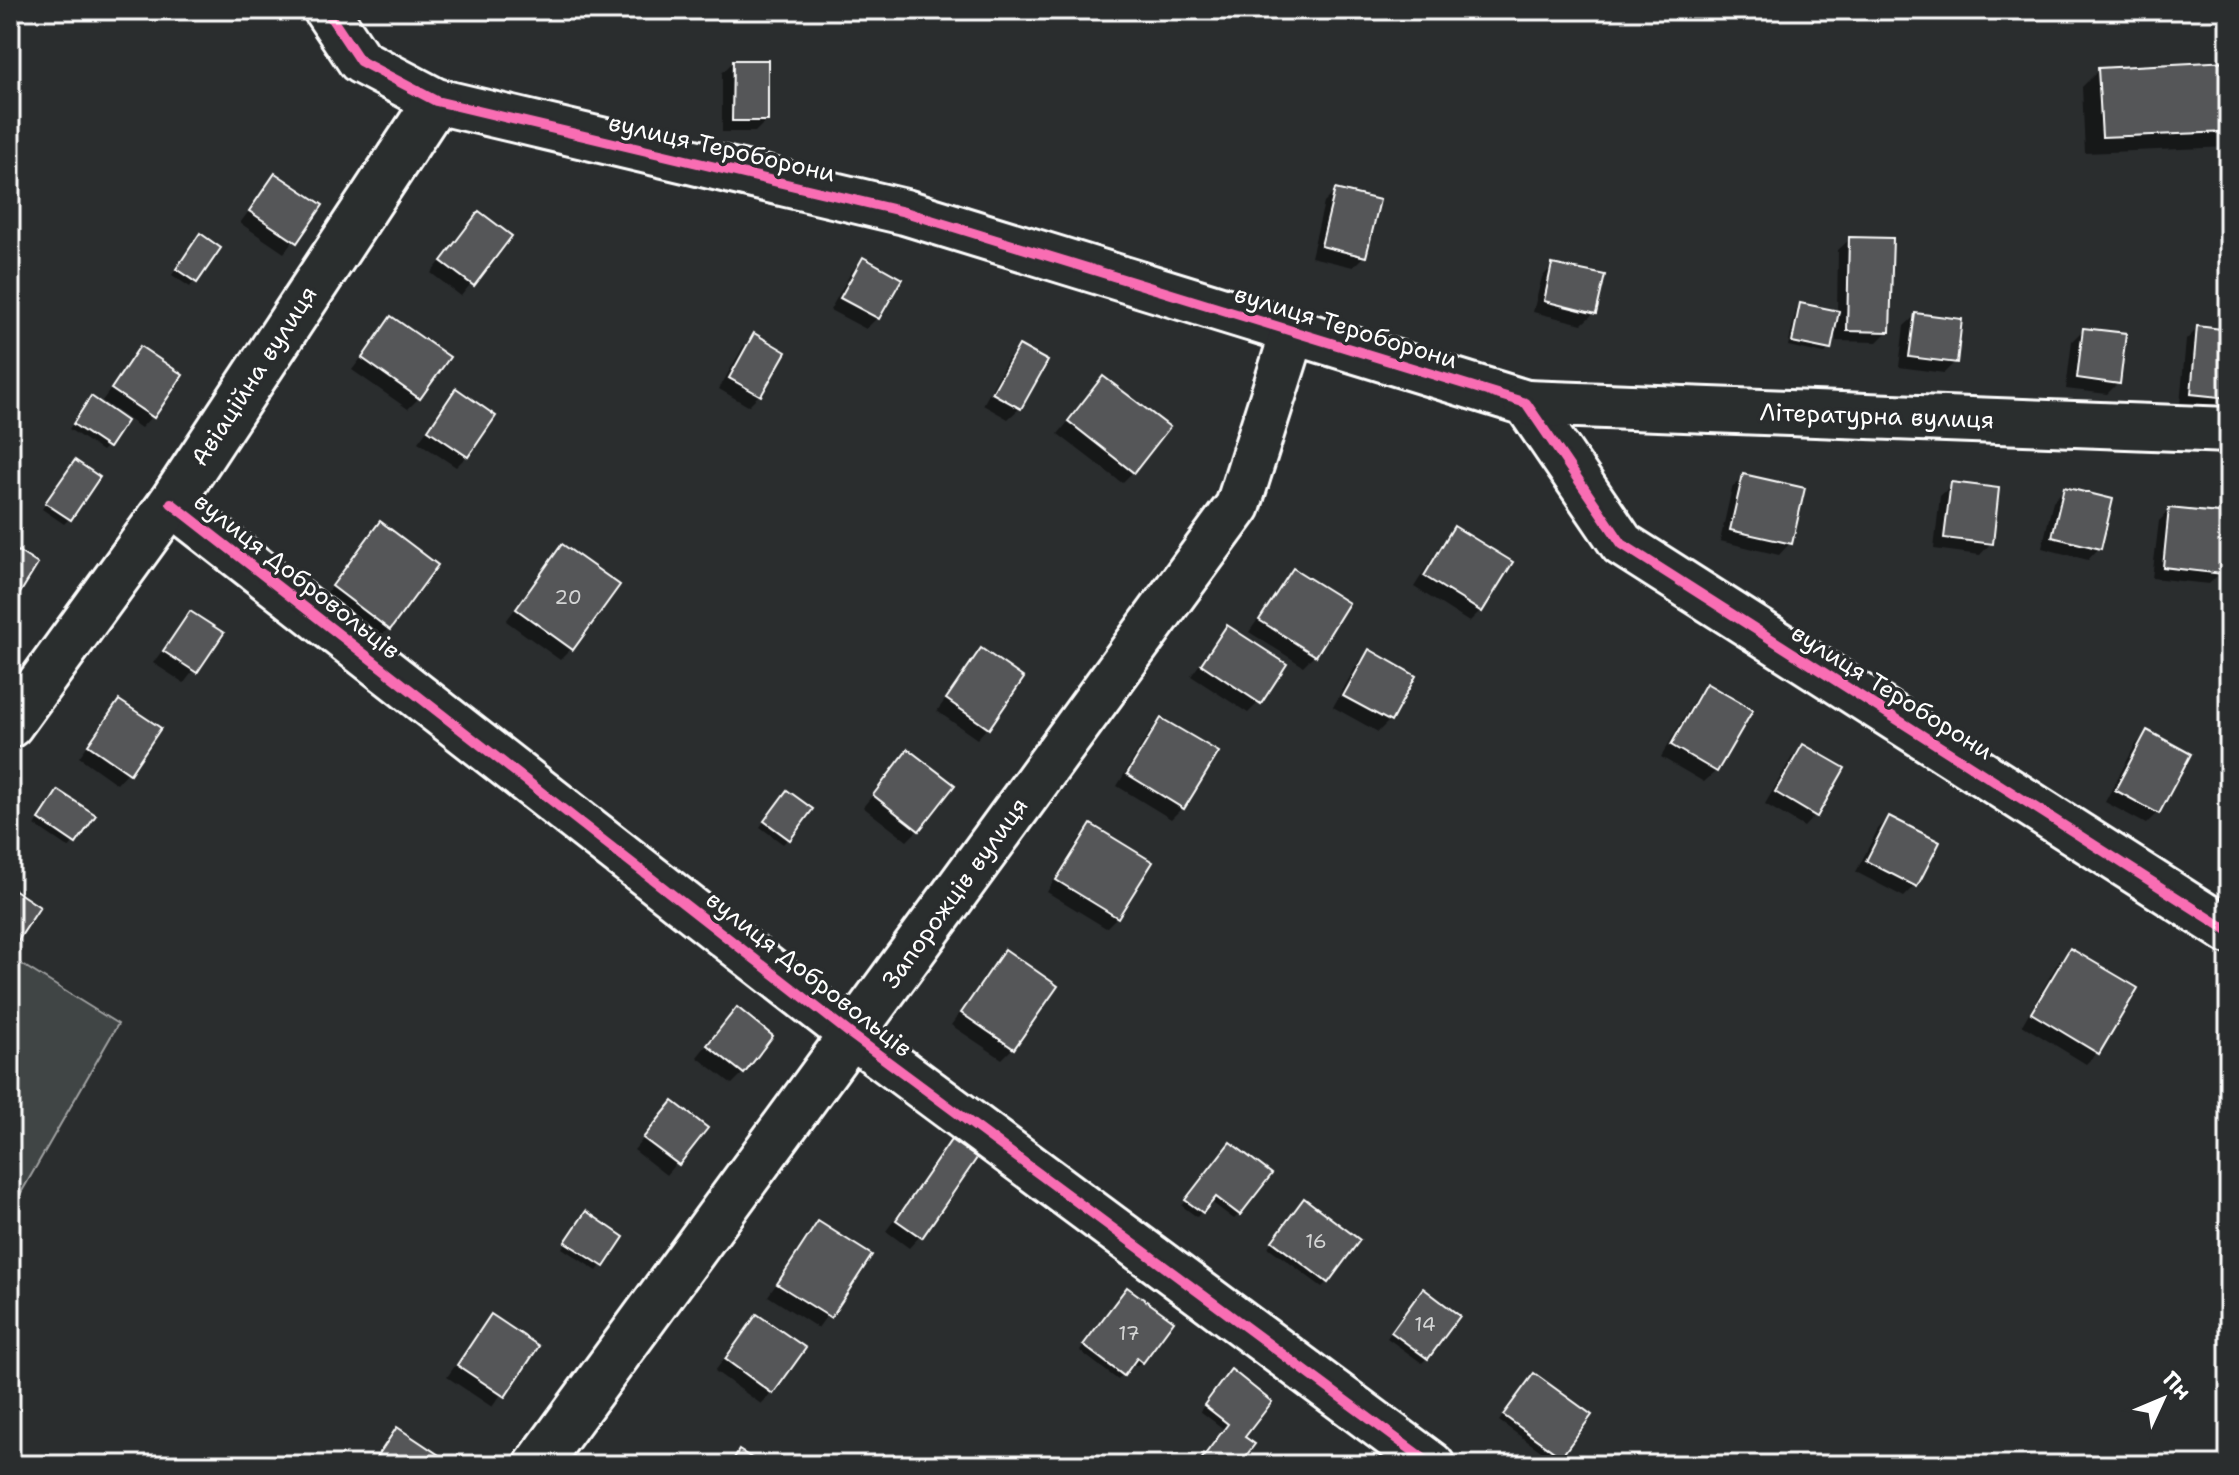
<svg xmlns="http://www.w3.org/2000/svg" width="2239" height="1475" font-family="'Shantell Sans',sans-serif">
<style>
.green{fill:#414445;stroke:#a0a2a2;stroke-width:2}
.shadow{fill:#0007}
.building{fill:#555758;stroke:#fff;stroke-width:2}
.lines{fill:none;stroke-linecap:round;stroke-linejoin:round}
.minor-casing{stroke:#fff;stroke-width:50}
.minor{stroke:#2a2d2e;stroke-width:44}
.cycleway-casing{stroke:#2a2d2e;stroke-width:15}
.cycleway{stroke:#f96db3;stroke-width:10}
.labels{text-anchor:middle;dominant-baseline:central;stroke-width:7;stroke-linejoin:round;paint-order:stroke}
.number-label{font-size:20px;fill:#d4d5d5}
.street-label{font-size:24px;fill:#fff;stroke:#2a2d2e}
</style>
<rect width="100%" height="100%" fill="#2a2d2e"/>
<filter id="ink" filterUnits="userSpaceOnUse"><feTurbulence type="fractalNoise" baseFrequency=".0125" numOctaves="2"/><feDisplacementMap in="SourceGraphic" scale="16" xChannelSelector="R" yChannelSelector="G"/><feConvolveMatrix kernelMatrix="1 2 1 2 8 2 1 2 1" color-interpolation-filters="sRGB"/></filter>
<g filter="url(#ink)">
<polygon class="green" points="10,957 118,1024 10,1212"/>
<g class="shadow">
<polygon points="733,62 766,121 755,132 722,132 722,73"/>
<polygon points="2229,63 2229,147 2085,153 2082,87 2099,70"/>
<polygon points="276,175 320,206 284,253 240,223"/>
<polygon points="1336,191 1364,256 1353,267 1311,257 1324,203"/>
<polygon points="479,214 509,236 461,296 431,273"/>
<polygon points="1850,239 1888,331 1877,342 1836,341 1835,324 1829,349 1824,354 1788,346 1796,311 1801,305 1837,313 1838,250"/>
<polygon points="195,241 218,248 190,287 172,275"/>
<polygon points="863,260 899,280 877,318 866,329 830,310 852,271"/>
<polygon points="1553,266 1594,313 1582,324 1533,312 1542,277"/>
<polygon points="1916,315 1955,362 1944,373 1899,367 1904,326"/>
<polygon points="391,319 419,398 408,409 352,370"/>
<polygon points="2198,328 2229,332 2229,404 2224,409 2180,404 2186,340"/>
<polygon points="2083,330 2118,383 2107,394 2066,389 2072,341"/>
<polygon points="754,336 783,353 759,395 748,406 719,389 743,347"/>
<polygon points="1019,348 1045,362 1020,408 1008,419 983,405 1008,359"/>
<polygon points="140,349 152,416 141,428 102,401"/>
<polygon points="1104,378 1133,472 1122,483 1058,434"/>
<polygon points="456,391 467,456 456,467 418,442"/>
<polygon points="86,404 107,446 102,451 69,429"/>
<polygon points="70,468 69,519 64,524 42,509"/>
<polygon points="1743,476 1790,543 1779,555 1720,541 1732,488"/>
<polygon points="1952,485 1991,543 1980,555 1934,549 1940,496"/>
<polygon points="2065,489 2099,548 2088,560 2042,548 2053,501"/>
<polygon points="2170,510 2220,573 2209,584 2152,578 2159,521"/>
<polygon points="380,524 389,628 378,639 322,599"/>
<polygon points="1455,529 1480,611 1469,622 1414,587 1444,540"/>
<polygon points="562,546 571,649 560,660 506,621"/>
<polygon points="1293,570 1314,655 1303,666 1249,632"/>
<polygon points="190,613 221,634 184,683 153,663"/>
<polygon points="1227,627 1259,702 1248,713 1191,676"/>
<polygon points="981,651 988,727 977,739 937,711"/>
<polygon points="1369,652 1389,721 1378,732 1333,707 1358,663"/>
<polygon points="1707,686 1716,771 1704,782 1661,757 1696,697"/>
<polygon points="119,703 128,772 117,784 79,757"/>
<polygon points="1162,720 1183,807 1171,819 1117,786 1150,732"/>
<polygon points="2147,733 2157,813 2146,824 2105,802 2136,744"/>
<polygon points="1803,746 1815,815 1804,827 1765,804 1792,757"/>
<polygon points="908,752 918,830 907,841 863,807"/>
<polygon points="782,797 788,839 783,844 760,827"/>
<polygon points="54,798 93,816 69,848 35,825"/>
<polygon points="1889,818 1915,886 1904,897 1856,872 1878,829"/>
<polygon points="1091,827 1117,917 1106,928 1047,892 1080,838"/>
<polygon points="2229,854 2229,874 2221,870"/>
<polygon points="2071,950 2098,1052 2086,1064 2022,1025 2059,961"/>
<polygon points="1005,952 1013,1048 1002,1059 951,1025"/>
<polygon points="726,1021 743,1073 732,1084 697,1057"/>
<polygon points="673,1103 705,1129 666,1175 634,1150"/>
<polygon points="952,1142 920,1236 909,1248 886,1231"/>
<polygon points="1225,1150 1239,1214 1234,1219 1210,1201 1197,1217 1182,1206"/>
<polygon points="1299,1206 1327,1282 1322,1287 1268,1247"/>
<polygon points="581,1219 621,1238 597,1271 562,1248"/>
<polygon points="819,1223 869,1256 818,1328 768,1296"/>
<polygon points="1122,1294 1142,1361 1137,1366 1132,1363 1118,1380 1080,1351"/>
<polygon points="1418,1296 1427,1358 1422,1363 1387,1338"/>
<polygon points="491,1316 536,1346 492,1407 447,1377"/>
<polygon points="757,1316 772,1393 761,1404 715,1371"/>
<polygon points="1226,1377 1242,1437 1237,1465 1198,1465 1225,1430 1200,1411"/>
<polygon points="1529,1381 1560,1456 1555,1461 1499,1421"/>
<polygon points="397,1430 451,1465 370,1465"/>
<polygon points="1630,1459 1638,1465 1624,1465"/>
</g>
<g class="building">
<polygon points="733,60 768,60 768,121 732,121"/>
<polygon points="2229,61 2229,132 2102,137 2098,68"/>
<polygon points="275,173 323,205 297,243 249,211"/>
<polygon points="1335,189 1380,200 1366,257 1321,246"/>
<polygon points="479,211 512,236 474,286 441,261"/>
<polygon points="200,233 221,248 197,283 176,269"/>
<polygon points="1849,237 1893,238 1890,332 1847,331"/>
<polygon points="863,257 902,279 879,319 840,298"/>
<polygon points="1552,264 1605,275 1596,314 1544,301"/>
<polygon points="1800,303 1839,311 1831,350 1792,342"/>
<polygon points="1915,313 1962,319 1957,363 1909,357"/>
<polygon points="391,316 450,357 420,399 362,358"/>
<polygon points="2197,326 2229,330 2229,398 2191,394"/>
<polygon points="2083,328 2126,333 2120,384 2077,378"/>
<polygon points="754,333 786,352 761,396 729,378"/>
<polygon points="1019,345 1048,361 1021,409 992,393"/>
<polygon points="140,346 183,375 154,418 111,389"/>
<polygon points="1103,376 1170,427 1134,473 1068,421"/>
<polygon points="456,388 496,416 468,457 428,430"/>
<polygon points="91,396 127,421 109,448 73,424"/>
<polygon points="75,460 100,477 71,520 45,503"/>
<polygon points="1743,474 1805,488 1792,544 1730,530"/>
<polygon points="1951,482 1999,488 1993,544 1944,538"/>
<polygon points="2064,487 2113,499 2101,549 2052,537"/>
<polygon points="2169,508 2228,514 2222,574 2163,567"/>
<polygon points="380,521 438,565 390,630 332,586"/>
<polygon points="1454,526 1513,562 1482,612 1424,576"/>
<polygon points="562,544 620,585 573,650 516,609"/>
<polygon points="10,546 38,564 14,603 10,601"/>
<polygon points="1293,568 1349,603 1316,656 1259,620"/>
<polygon points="190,611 224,633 197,673 163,651"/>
<polygon points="1227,625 1287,664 1261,704 1201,664"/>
<polygon points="981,648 1024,678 989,729 946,699"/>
<polygon points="1369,649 1416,676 1391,722 1343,696"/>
<polygon points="1706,683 1753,710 1717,772 1671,745"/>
<polygon points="119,700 161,728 130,774 88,745"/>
<polygon points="1161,718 1219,752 1184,809 1127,774"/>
<polygon points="2147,730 2191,754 2159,814 2115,790"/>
<polygon points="1803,744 1845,768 1817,817 1775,792"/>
<polygon points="908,749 955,785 919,831 873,795"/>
<polygon points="58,790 96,815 76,844 39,819"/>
<polygon points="787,790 813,809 790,840 764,821"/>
<polygon points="1889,816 1940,842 1917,887 1866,861"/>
<polygon points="1091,824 1153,862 1118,918 1056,880"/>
<polygon points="10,887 40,907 17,942 10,937"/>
<polygon points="2070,948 2138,988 2099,1054 2031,1013"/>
<polygon points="1005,949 1058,986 1014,1049 961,1013"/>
<polygon points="737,1007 773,1036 744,1074 707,1045"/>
<polygon points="673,1101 708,1128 679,1165 643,1138"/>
<polygon points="951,1140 977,1158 922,1238 896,1220"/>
<polygon points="1230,1142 1272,1174 1240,1215 1216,1197 1203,1213 1185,1200"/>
<polygon points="1304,1198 1360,1240 1328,1283 1272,1241"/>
<polygon points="586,1211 624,1237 604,1267 565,1242"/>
<polygon points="818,1221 872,1255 831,1318 777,1284"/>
<polygon points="1127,1287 1174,1321 1143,1363 1137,1358 1124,1376 1083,1345"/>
<polygon points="1423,1288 1460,1316 1428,1359 1391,1332"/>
<polygon points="491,1314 539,1346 505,1397 457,1365"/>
<polygon points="757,1314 806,1348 773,1394 725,1359"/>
<polygon points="1231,1369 1272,1402 1245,1437 1255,1444 1239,1465 1197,1465 1228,1424 1204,1405"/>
<polygon points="1534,1373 1592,1415 1561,1457 1503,1415"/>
<polygon points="397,1427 454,1465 373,1463"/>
<polygon points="739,1450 763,1465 730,1465"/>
</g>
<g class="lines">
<defs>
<g id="minor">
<polyline points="326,10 360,61 436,101 905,212 1526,403 1622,544 2229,931"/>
<polyline points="1526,403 2229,430"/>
<polyline points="171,503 852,1035 1432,1465"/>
<polyline points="10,725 171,503 436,101"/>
<polyline points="537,1465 1238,506 1293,333"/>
</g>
</defs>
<use href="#minor" class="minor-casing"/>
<use href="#minor" class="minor"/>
<defs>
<g id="cycleway">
<polyline points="326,10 360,61 436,101 905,212 1526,403 1622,544 2229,931"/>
<polyline points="171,503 852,1035 1432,1465"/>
</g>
</defs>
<use href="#cycleway" class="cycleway-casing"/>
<use href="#cycleway" class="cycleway"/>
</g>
</g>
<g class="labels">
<g class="number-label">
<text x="568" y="597">20</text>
<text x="1316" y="1241">16</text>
<text x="1425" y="1324">14</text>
<text x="1129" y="1333">17</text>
</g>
<g class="street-label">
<text transform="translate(722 148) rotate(13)">вулиця Тероборони</text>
<text transform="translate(1346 327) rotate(17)">вулиця Тероборони</text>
<text transform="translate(254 376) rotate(-57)">Авіаційна вулиця</text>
<text transform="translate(1877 416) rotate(2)">Літературна вулиця</text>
<text transform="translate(297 576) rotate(38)">вулиця Добровольців</text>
<text transform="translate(1892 692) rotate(32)">вулиця Тероборони</text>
<text transform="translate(955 893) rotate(-54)">Запорожців вулиця</text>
<text transform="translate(809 974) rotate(38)">вулиця Добровольців</text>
</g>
</g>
<rect width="2239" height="1475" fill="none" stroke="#2a2d2e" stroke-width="40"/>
<rect x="20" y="20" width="2199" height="1435" fill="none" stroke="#fff" stroke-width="3" filter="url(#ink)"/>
<g transform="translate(2163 1399) rotate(46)" stroke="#2a2d2e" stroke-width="6" paint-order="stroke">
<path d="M0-6L14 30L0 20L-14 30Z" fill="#ffffff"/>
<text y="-12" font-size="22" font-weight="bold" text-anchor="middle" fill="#ffffff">Пн</text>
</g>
</svg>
